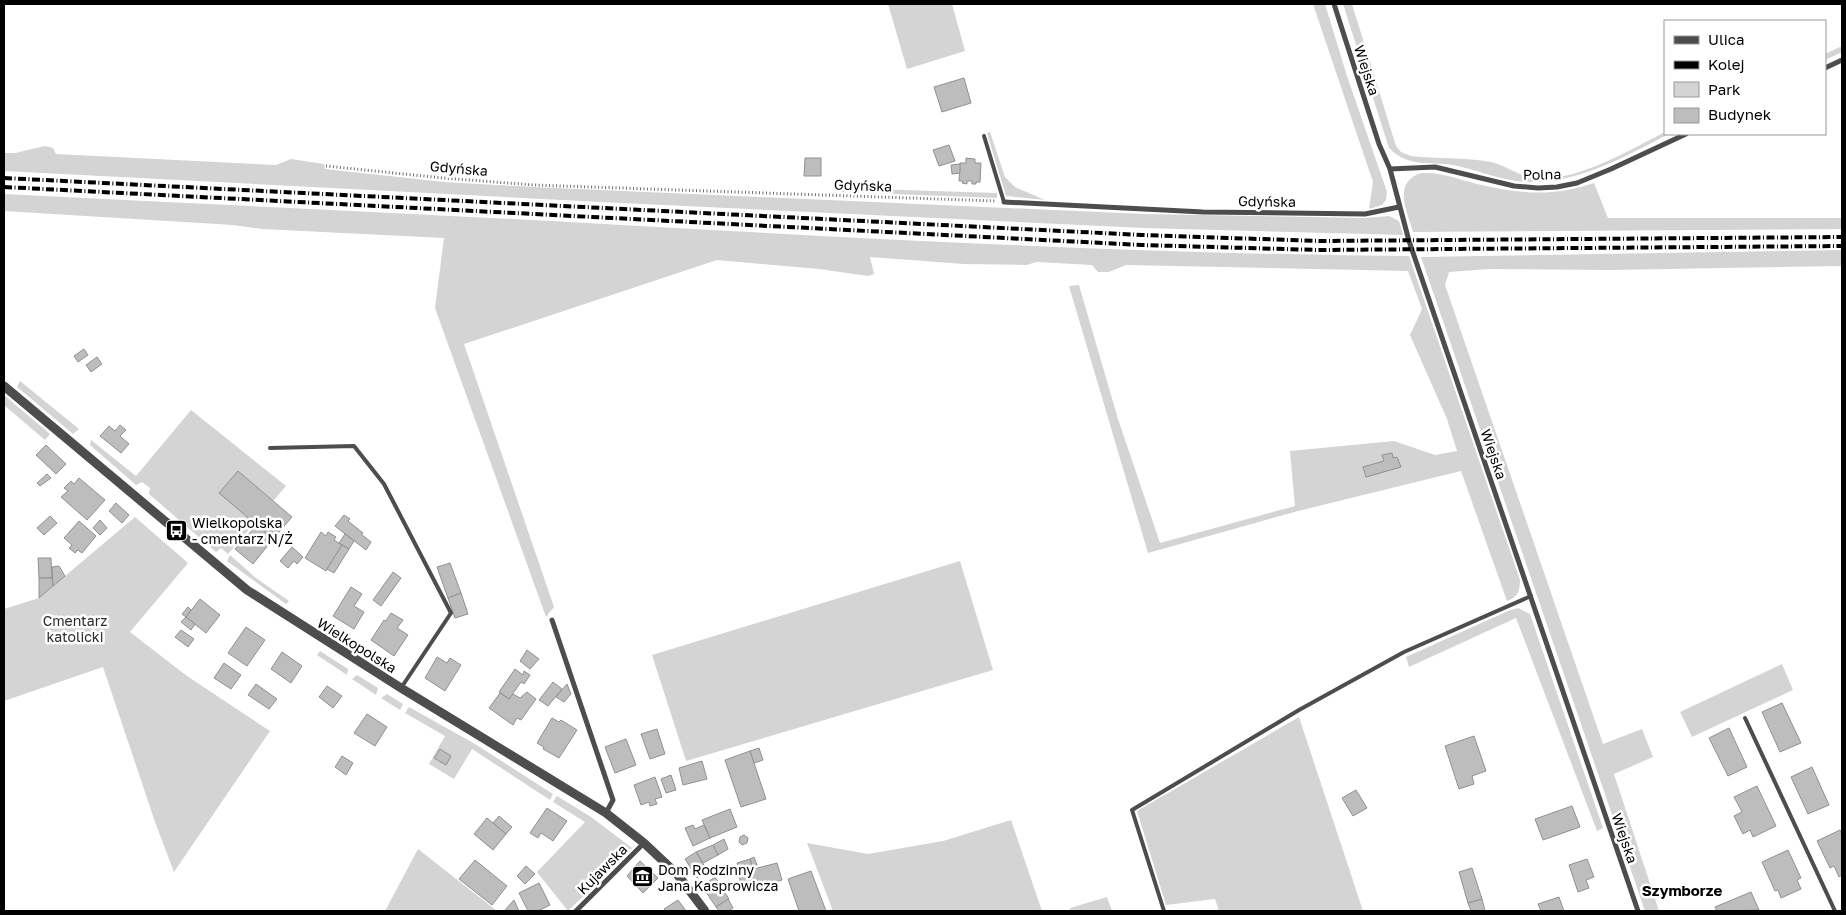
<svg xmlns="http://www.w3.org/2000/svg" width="1846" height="915" font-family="'Golos Text',sans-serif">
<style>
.green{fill:#d4d4d4}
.building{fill:#bdbdbd;stroke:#919191}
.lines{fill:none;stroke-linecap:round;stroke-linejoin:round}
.path{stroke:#6f6f6f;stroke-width:3;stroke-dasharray:1 2.5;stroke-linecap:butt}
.service{stroke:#4d4d4d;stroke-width:4}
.minor{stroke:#4d4d4d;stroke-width:5}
.tertiary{stroke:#4d4d4d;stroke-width:9}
.rail{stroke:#000;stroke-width:4;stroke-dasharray:8 2.5 1 2.5;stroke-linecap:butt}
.labels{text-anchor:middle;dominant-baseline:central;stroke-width:5;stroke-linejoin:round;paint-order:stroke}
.street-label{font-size:14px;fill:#000;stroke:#fff}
.poi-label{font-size:14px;fill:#000;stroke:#fff;text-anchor:start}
.park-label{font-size:14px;fill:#2b2b2b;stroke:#fff}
.neighbourhood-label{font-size:15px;font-weight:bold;fill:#000;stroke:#fff}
</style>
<rect width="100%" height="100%" fill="#fff"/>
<g class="green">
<polygon points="888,4 952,4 965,51 907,69"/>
<polygon points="1313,4 1325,4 1347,76 1387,192 1386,200 1382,205 1369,209 1373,182"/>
<path d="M1343,4H1352L1396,146L1401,152L1411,156C1437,159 1465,157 1491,162C1508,166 1522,179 1541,179C1585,177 1626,152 1665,132V134H1669C1622,158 1571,188 1516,181C1495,178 1474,169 1453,165C1428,161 1409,168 1389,148Z"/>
<polygon points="1842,46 1842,52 1825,60 1825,54"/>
<polygon points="990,132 1005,177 1015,187 1045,200 1006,196 987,133"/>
<polygon points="45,146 53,148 56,154 276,165 291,159 324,164 325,169 444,182 534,187 1144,214 1365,218 1389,216 1399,221 1403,235 1144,228 600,202 4,171 4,153 15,153"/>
<path d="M1421,173C1440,172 1459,179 1477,184C1519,194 1553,197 1594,183L1608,218H1842V229L1413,232C1407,211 1392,183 1421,173Z"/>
<polygon points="840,188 997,193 997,198 840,192"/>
<path d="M4,194C204,204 404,213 604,224C872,239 1141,254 1409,256L1520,580C1520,591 1518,597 1507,601L1461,471L1298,511L1148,553L1069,286L1079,285L1118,419L1160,543L1295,506L1290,451L1394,441L1435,455L1457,451L1447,419L1410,335L1422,309L1408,271L1126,265L1109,272H1098L1092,265L1036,262L1027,265L964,264L870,257L874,274L868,276L819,269L717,260L464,344L554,607L546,617L435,308L444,238L262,229L233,225L4,211Z"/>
<polygon points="1842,250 1842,266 1610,270 1489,269 1449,272 1445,285 1603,744 1642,729 1653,757 1614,774 1659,911 1645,911 1421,257"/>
<polygon points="20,381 79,429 73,434 17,387"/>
<polygon points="4,395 50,434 45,440 4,405"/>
<polygon points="191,410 286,486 228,554 221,548 216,552 149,494 150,488 142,482 136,485 90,445 91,440 136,476"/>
<polygon points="135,517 188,563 130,632 187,676 270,731 174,872 155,822 103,667 4,701 4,609 39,598"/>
<polygon points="230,555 256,578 289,601 286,604 227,561"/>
<polygon points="960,561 993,670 686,761 652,655"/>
<polygon points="1518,608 1530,614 1603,828 1597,831 1516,618 1409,667 1406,657 1508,611"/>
<polygon points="320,651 348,669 347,675 317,655"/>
<polygon points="1782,664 1793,690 1692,737 1680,712"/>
<polygon points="357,675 378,688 376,695 352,679"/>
<polygon points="387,694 403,704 400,710 381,698"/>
<polygon points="409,707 475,744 553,794 550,800 472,749 454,779 429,764 445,736 405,713"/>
<polygon points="1299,717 1363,911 1219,911 1215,899 1166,905 1137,811"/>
<polygon points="557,796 591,817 632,848 568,911 537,872 585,822 553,802"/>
<polygon points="1011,820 1042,911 833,911 807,843 868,854 943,841"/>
<polygon points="418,849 497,911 385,911"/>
<polygon points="1107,897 1112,911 1071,911 1070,908"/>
</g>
<g class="building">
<polygon points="964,78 971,103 942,112 934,87"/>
<polygon points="949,145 955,161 939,166 933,150"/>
<polygon points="805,158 821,158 821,176 804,176"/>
<polygon points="966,158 975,159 975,163 981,163 980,182 976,182 976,184 972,184 972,181 967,181 967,184 962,183 963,181 959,181 960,163 966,163"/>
<polygon points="960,164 960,173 952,174 951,165"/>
<polygon points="84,349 88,355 78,362 74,356"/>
<polygon points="97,357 102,364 91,372 86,365"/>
<polygon points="120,425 126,430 120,436 129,444 121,453 100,436 109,426 115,431"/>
<polygon points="46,445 66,464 56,474 36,455"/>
<polygon points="1392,453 1393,458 1397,457 1401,467 1366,477 1363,467 1384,461 1382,455"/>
<polygon points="238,471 292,517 273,539 219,493"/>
<polygon points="47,474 51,478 40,486 37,483"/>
<polygon points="79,478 105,500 87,520 61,497 68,491 64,488 71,481 74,484"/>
<polygon points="116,503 129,515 122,523 109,511"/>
<polygon points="344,515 350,519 348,521 363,533 361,534 371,542 366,550 335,526"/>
<polygon points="50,516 57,523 44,535 37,528"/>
<polygon points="100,520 107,528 100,535 93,528"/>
<polygon points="79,521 96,536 82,553 78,550 75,553 69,548 72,545 64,538"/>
<polygon points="257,525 273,539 253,564 235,549"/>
<polygon points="321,532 326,536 328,532 336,537 334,540 342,545 326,571 305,558"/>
<polygon points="345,534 354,541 349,549 339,543"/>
<polygon points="342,545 349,549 334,573 327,569"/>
<polygon points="292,547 303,557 297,564 294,561 288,568 280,561"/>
<polygon points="38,558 51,558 52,578 39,578"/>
<polygon points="450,563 461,593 448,598 437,567"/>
<polygon points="59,566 65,576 53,586 52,567"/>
<polygon points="393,572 401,578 381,606 373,600"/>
<polygon points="39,578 52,578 53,586 39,598"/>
<polygon points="351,587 362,594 354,606 364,612 354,629 333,616"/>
<polygon points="461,593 468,614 455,618 448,598"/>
<polygon points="200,599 220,615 206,633 186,617"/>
<polygon points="188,607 191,610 186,617 182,614"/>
<polygon points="391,613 403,620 397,628 408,635 394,656 371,640 384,620 386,621"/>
<polygon points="186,617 195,624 191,630 181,622"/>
<polygon points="246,627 265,640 247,666 228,653"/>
<polygon points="181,630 194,639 188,647 175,637"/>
<polygon points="527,650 539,659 530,669 520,661"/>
<polygon points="282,652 302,666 291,683 271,669"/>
<polygon points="437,657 447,663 450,658 461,665 445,691 425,678"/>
<polygon points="224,663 241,675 231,689 214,678"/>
<polygon points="515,669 523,675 524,671 530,675 524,684 521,682 509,699 499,692"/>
<polygon points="553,682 562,689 548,706 539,700"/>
<polygon points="256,684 277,699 269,709 248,695"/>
<polygon points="567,684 571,694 564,702 556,697"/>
<polygon points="327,686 342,696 333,708 319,697"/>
<polygon points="527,692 536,699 521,720 517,718 513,725 489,708 500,693 509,699 513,694 520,698"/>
<polygon points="1782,703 1801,743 1780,752 1762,712"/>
<polygon points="367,714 387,727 375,746 354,733"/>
<polygon points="552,718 559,722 561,720 577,730 559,758 543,749 544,747 537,743"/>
<polygon points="1729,728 1747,767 1728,776 1709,738"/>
<polygon points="657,729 665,754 650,759 641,734"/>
<polygon points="1474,736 1486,771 1472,776 1474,784 1459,789 1445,746"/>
<polygon points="626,739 636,765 615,773 605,747"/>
<polygon points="759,748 763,760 754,763 750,751"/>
<polygon points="440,749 451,756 446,765 434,758"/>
<polygon points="750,751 766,799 741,807 725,760"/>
<polygon points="342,756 353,763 346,775 335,767"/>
<polygon points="702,761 707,779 683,785 679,768"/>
<polygon points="1812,767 1829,805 1808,814 1791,777"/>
<polygon points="671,775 676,790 666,793 661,779"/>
<polygon points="655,777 662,797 655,799 657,804 650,806 649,802 641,805 634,785"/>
<polygon points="1757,786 1776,826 1753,837 1750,830 1743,834 1734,816 1742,812 1734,797"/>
<polygon points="1356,790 1367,808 1353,816 1342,798"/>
<polygon points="1572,806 1580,827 1543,840 1535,819"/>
<polygon points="547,808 567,821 553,841 541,833 538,838 530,833"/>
<polygon points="730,809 737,827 710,838 702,820"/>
<polygon points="499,816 512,827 506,834 493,823"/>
<polygon points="487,818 506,834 493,850 474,834"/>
<polygon points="693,825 695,829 704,825 710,838 693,846 685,828"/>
<polygon points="1840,830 1842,835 1842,875 1839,877 1834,866 1830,868 1817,841"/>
<polygon points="744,835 748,838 747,843 742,845 739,842 740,837"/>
<polygon points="724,839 728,849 718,855 713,845"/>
<polygon points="713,845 718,855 703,863 696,852"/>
<polygon points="1788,850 1801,878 1797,880 1801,889 1781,898 1778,890 1775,891 1762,862"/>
<polygon points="696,852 705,867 708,865 711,869 697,878 685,859"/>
<polygon points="754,857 757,865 752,866 750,859"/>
<polygon points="750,859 752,866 740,870 737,863"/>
<polygon points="1587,859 1594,877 1586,880 1589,888 1578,892 1569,865"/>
<polygon points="475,860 507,886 492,905 459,879"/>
<polygon points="640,861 658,878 643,893 627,876"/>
<polygon points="777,863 782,880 743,891 738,873"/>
<polygon points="526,866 535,874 525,884 517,876"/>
<polygon points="1472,868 1482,899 1468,903 1459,872"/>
<polygon points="811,871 826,911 799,911 788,879"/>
<polygon points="715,877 729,899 716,907 702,886"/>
<polygon points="539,883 550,905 538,911 528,911 519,893"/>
<polygon points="1751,892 1759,910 1717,911 1715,907"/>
<polygon points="1559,897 1564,911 1541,911 1538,904"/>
<polygon points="728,899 733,908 728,911 719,911 716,907"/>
<polygon points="1482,899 1485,911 1471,911 1468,903"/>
<polygon points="514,900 519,911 504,911"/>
<polygon points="678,900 686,911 666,911 664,909"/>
</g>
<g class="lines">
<polyline class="path" points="326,166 443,178 534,185 996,201"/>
<g class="service">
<polyline points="984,136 1004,202"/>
<polyline points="270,448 354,446 384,484 451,613 401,688"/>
<polyline points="1745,718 1835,911"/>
<polyline points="1164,911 1132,810 1299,710 1404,652 1531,596"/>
</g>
<g class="minor">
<polyline points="1334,4 1379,144 1390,169 1409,241 1638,911"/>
<polyline points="1825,68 1842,60"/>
<polyline points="1390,169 1435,167 1514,186 1538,188 1557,187 1577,183 1611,169 1686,134"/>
<polyline points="1004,202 1203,212 1365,214 1399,207"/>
<polyline points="552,620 613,800 606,813"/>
<polyline points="576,911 644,843"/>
</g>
<polyline class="tertiary" points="4,386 247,590 401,688 606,813 644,843 677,874 705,911"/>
<g class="rail">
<polyline points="4,178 1142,235 1319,241 1842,237"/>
<polyline points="4,187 1142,245 1318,250 1842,246"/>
</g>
</g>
<defs>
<symbol id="bus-square" viewBox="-11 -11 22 22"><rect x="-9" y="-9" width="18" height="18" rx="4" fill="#000" stroke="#fff"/><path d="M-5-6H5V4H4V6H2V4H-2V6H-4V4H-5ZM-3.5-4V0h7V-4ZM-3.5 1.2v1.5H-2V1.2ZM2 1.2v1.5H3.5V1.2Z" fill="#fff"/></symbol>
<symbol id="museum-square" viewBox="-11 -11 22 22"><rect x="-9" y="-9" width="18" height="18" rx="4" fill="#000" stroke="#fff"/><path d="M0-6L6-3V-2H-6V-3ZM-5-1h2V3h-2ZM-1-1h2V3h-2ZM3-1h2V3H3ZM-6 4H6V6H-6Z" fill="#fff"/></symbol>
</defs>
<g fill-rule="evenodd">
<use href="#bus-square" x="164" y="518" width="25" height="25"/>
<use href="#museum-square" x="630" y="864" width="25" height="25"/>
</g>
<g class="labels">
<g class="street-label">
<text transform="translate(1367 70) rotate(72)">Wiejska</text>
<text transform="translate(459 168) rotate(5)">Gdyńska</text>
<text transform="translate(1542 174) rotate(-1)">Polna</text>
<text transform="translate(863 185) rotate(2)">Gdyńska</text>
<text transform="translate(1267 201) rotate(1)">Gdyńska</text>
<text transform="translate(1494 454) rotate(71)">Wiejska</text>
<text transform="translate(357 645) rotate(32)">Wielkopolska</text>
<text transform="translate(1625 838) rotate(71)">Wiejska</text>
<text transform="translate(602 869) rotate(-45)">Kujawska</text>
</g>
<g class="poi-label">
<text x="192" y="522">Wielkopolska<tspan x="192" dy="16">- cmentarz N/Ż</tspan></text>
<text x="658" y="869">Dom Rodzinny<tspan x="658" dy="16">Jana Kasprowicza</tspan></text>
</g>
<g class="park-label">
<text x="75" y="620">Cmentarz<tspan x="75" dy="16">katolicki</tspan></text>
</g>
<g class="neighbourhood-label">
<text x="1682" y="890">Szymborze</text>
</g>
</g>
<rect width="1846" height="915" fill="none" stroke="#000000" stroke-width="10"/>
<rect x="1664" y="20" width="162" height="115" fill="#ffffff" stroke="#999999"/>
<rect x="1674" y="36" width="25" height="8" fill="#4d4d4d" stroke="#999999"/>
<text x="1708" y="45" font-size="15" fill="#000000">Ulica</text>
<rect x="1674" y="61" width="25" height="8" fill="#000000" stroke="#999999"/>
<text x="1708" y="70" font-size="15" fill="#000000">Kolej</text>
<rect x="1674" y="82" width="25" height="15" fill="#d4d4d4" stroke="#999999"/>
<text x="1708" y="95" font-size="15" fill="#000000">Park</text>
<rect x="1674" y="108" width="25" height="15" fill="#bdbdbd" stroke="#999999"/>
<text x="1708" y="120" font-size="15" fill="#000000">Budynek</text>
</svg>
